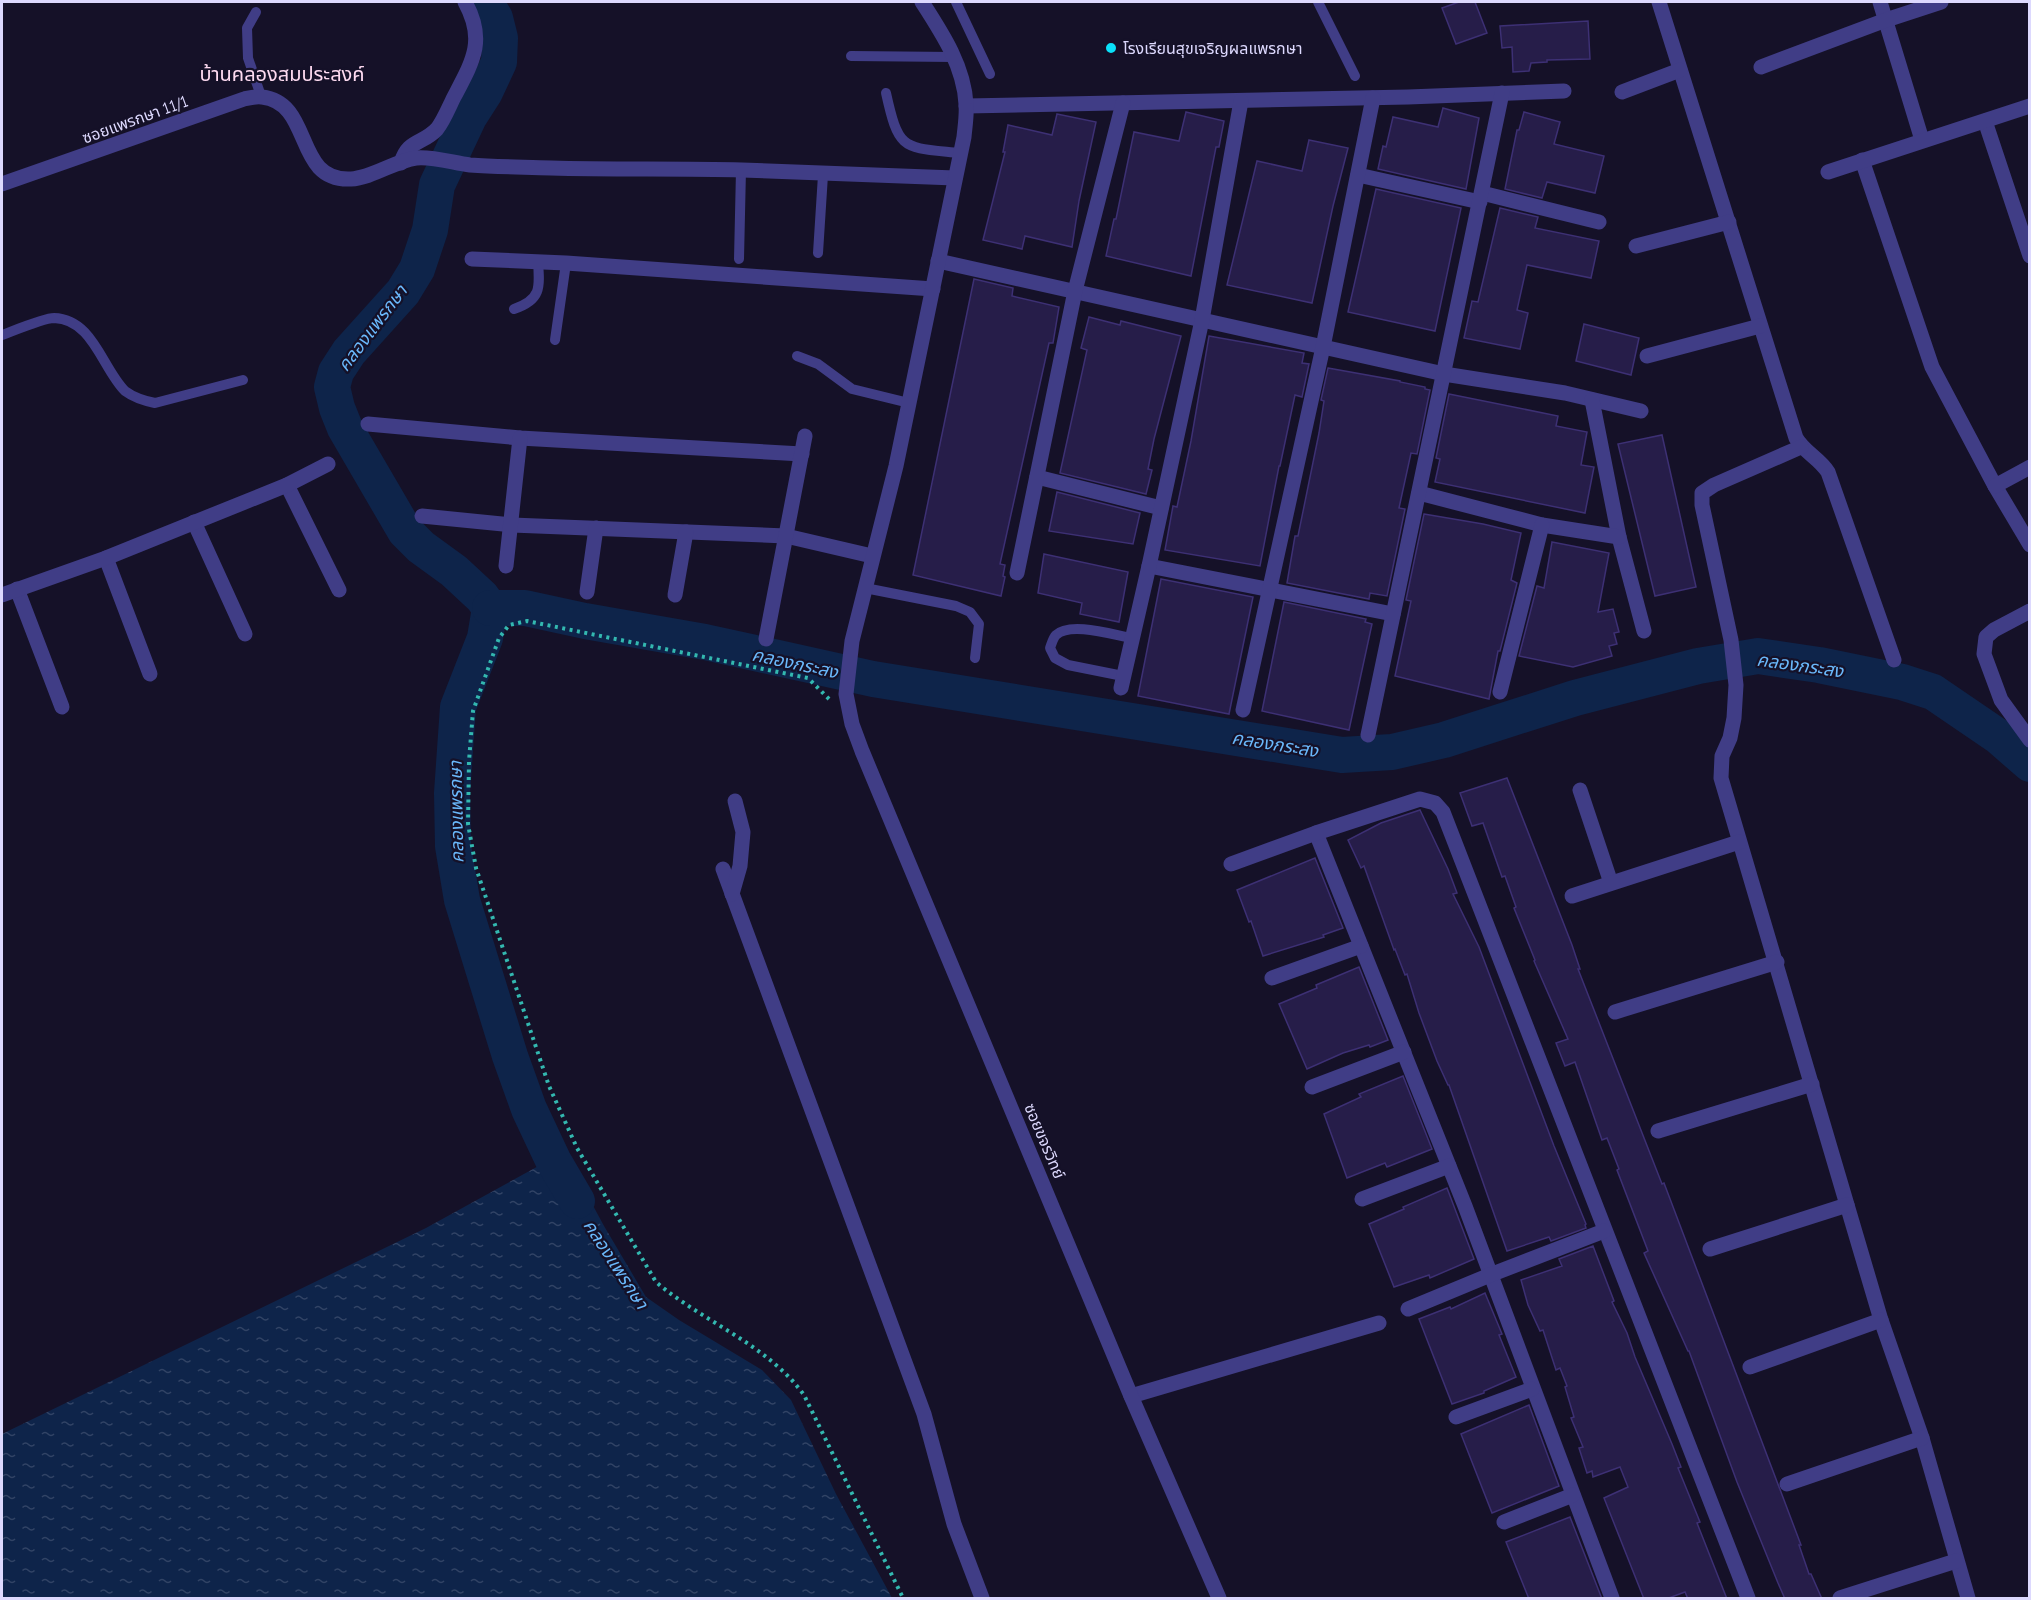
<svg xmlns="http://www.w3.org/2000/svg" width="2031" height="1600" font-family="'PT Sans Narrow','Noto Sans Thai',sans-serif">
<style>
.water{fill:url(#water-ripples)}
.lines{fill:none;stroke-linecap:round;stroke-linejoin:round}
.river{stroke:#0e244a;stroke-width:36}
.building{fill:#261d49;stroke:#3d3074;stroke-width:1.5}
.path{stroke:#33b8b0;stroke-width:4;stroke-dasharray:3 4.5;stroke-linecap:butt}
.service{stroke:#403d86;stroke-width:10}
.minor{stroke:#403d86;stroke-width:15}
.tertiary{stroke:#403d86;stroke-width:15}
.poi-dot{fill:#0ae1f9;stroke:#151128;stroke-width:2}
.labels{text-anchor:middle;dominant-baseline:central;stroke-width:4.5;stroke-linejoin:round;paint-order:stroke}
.poi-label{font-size:16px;fill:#ddd9fe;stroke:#151128;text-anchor:start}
.street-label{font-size:16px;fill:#ddd9fe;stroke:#151128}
.water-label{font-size:18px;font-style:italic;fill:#6ab8fb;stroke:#151128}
.quarter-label{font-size:20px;fill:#fedbf1;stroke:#151128}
</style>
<defs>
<pattern id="water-ripples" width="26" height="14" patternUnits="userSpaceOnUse" patternTransform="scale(1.5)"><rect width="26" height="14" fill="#0e244a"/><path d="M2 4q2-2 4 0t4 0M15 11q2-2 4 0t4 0" fill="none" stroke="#314365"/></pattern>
</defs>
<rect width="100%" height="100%" fill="#151128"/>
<polygon class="water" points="564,1152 604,1226 646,1297 679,1320 762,1370 791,1400 836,1494 892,1598 2,1598 2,1434 426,1228"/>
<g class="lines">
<g class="river">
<polyline points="485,2 495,18 500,38 499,62 485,92 469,117 437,185 430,230 417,269 403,292 349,352 336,372 332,387 337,408 345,428 405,531 421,547 454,571 482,597 490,608 485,638 458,707 452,793 453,846 462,900 510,1056 529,1109 553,1160 577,1201"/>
<polyline points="490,608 525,608 585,621 705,642 873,679 1342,755 1392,752 1444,740 1575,698 1698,666 1758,656 1819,665 1902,682 1933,692 1999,737 2030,764"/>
</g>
</g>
<g class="building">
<polygon points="1459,2 1475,2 1487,33 1456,44 1442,8"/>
<polygon points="1588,21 1590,59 1547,60 1547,62 1531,63 1529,71 1513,72 1512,47 1502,48 1500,26"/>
<polygon points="1443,108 1479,118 1466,189 1378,169 1383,146 1386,147 1393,117 1438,127"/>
<polygon points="1186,112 1224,121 1219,147 1216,147 1191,276 1106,256 1114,219 1116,219 1134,132 1179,141"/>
<polygon points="1524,112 1560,122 1554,144 1604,156 1595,193 1547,182 1542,198 1505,189 1517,130 1519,130"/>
<polygon points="1057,114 1096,122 1079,201 1072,247 1025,236 1022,249 983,240 1005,152 1003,152 1008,125 1052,135"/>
<polygon points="1309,140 1348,148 1333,206 1312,303 1227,285 1257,161 1302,171"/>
<polygon points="1376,189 1461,208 1435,331 1348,312"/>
<polygon points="1500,208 1538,217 1535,228 1599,241 1591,278 1527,265 1517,310 1528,313 1520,349 1464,338 1472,301 1478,302"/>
<polygon points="974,279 1013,288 1012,296 1059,307 1053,343 1049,343 1000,564 1005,565 1003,576 1005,577 1001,596 913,575"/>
<polygon points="1089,317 1120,325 1121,321 1181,336 1154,439 1148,469 1152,470 1146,494 1060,473 1087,350 1081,348"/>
<polygon points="1584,324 1639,338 1631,375 1576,361"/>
<polygon points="1209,336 1304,353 1302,363 1309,364 1302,397 1295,395 1280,466 1279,466 1260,566 1165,550 1173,506 1177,507 1191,441"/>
<polygon points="1328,368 1400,381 1400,382 1425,387 1425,389 1430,390 1417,454 1411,453 1399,508 1405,509 1387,596 1370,593 1369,599 1287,583 1295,536 1298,536 1319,433 1324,401 1321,400"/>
<polygon points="1449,394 1558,416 1556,426 1587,432 1581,465 1594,467 1585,513 1435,482 1440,459 1436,458"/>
<polygon points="1662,435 1696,587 1655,596 1618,444"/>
<polygon points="1057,492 1140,513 1133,544 1049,531"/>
<polygon points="1424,514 1483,524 1521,533 1511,580 1517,583 1500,651 1498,651 1489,699 1395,676 1411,601 1406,600"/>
<polygon points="1552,542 1609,553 1598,612 1613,609 1619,632 1614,633 1617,644 1609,646 1612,656 1573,667 1519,656 1537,586 1544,588"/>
<polygon points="1044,554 1128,572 1119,622 1080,614 1082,603 1038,593"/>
<polygon points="1161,579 1253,597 1229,714 1138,696"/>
<polygon points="1284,602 1366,619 1365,622 1372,624 1349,730 1262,711"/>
<polygon points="1507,778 1572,945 1580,969 1578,969 1662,1184 1664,1183 1801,1545 1799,1545 1809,1574 1811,1574 1822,1599 1785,1599 1778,1583 1737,1482 1689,1351 1688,1351 1644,1253 1648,1251 1617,1170 1619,1169 1607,1138 1602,1140 1575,1062 1565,1066 1556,1043 1568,1039 1534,961 1535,960 1514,908 1516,907 1505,876 1502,877 1483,823 1472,826 1460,793"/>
<polygon points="1420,810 1448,869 1457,893 1453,894 1479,947 1554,1146 1586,1224 1585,1225 1586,1228 1551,1241 1549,1237 1507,1251 1449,1085 1448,1085 1437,1061 1419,1013 1407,974 1405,975 1395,949 1394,950 1364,866 1361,868 1348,840 1381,823"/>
<polygon points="1315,858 1343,928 1323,935 1324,937 1263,956 1251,921 1249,922 1237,890"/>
<polygon points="1359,967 1388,1040 1370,1047 1369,1045 1343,1053 1307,1069 1279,1004 1317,988 1316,985"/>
<polygon points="1403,1076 1432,1149 1387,1167 1385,1163 1347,1178 1324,1114 1361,1097 1359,1094"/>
<polygon points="1447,1188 1474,1259 1430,1278 1429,1275 1394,1287 1369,1224 1404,1209 1403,1207"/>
<polygon points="1593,1246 1614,1301 1612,1302 1627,1333 1635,1357 1672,1444 1681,1467 1678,1468 1700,1522 1697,1523 1727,1599 1688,1599 1685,1592 1666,1599 1644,1599 1604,1498 1628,1487 1620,1467 1593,1477 1592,1471 1587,1473 1579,1448 1583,1447 1571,1418 1574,1417 1565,1387 1567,1386 1560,1368 1556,1370 1543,1330 1540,1331 1528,1305 1521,1280 1562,1266 1559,1259"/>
<polygon points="1485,1293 1502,1334 1499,1335 1516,1377 1484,1391 1484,1393 1452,1404 1419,1319 1450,1307 1451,1309"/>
<polygon points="1529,1405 1559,1486 1492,1513 1461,1434"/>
<polygon points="1570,1517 1602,1599 1529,1599 1506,1542"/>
</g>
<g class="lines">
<path class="path" d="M829,699L808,678L793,675L527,621L509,625L499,638L473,711L469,761L468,824L476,868L549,1086L577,1148L656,1282C703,1322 767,1344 804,1395L903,1598"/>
<g class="service">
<polyline points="956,2 990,74"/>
<polyline points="1318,2 1355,76"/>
<polyline points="256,12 247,28 248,58 261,96"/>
<polyline points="851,56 954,57"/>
<path d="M886,93C899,152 903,147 960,153"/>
<polyline points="818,253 823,175"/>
<polyline points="739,259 741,170"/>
<path d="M514,309C541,300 540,288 538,262"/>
<path d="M2,335C13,331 44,318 54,318C93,319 102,368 125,391C133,397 145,401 155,403L243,380"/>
<polyline points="555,340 566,263"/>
<polyline points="797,356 818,364 852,389 909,403"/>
<polyline points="865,588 956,606 970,612 979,624 975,658"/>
<path d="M1123,676L1068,665L1055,658L1050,648C1052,643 1053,638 1056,635C1070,621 1114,635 1132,638"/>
</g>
<g class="minor">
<path d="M1659,2L1796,438C1804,452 1819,458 1828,472L1894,660"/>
<polyline points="1880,2 1922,140"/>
<polyline points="1761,67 1886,20 1941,2"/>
<polyline points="1622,92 1680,70"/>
<polyline points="966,106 1408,97 1564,91"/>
<polyline points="1985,121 2030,256"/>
<polyline points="1862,160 1932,367 1995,486 2030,545"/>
<path d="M401,163C408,139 422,145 437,129C444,120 449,107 454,97C473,61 486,40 465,2"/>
<polyline points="1828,172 2030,106"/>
<polyline points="1358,175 1480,202"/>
<path d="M2,184L244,99C249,98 256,96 262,97C314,103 293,182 351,179C372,178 395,161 416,158C431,156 454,163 470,165C497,167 524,167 551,168C615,170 679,168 742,170C813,173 884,176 955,178"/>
<polyline points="1482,193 1599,222"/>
<polyline points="1636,246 1729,222"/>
<polyline points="472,259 566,263 933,289"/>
<polyline points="938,261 1444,374 1565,393 1641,411"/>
<polyline points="1647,356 1760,326"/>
<polyline points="1592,400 1619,537 1644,631"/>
<polyline points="368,424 520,438 802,454"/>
<polyline points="1801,447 1714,485 1702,493 1702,505 1731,640 1736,685 1734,718 1730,738 1722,756 1721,778 1881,1320 1922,1438 1968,1598"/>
<polyline points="1037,477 1161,508"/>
<polyline points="287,485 339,590"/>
<polyline points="1995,486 2030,467"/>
<polyline points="1419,493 1542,525 1619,537"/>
<polyline points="422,516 512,525 786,536 872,556"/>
<polyline points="194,522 245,634"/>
<polyline points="106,558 150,674"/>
<polyline points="506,566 520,438"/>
<polyline points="1149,566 1393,614"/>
<polyline points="1017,573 1075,291 1123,103"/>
<polyline points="17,589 62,707"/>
<polyline points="587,592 596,528"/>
<polyline points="2,595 106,558 287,485 328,464"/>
<polyline points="675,595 686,532"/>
<polyline points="2030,611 1994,630 1986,637 1984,654 2001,700 2030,740"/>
<polyline points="766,639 805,436"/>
<polyline points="1121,688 1149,566 1202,320 1241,101"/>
<polyline points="1500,692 1542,525"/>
<polyline points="1243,710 1323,347 1373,98"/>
<polyline points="1368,735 1502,93"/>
<polyline points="1580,790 1611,883"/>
<polyline points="1316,833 1465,1206 1612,1598"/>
<polyline points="1231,864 1316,833 1420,799 1435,803 1443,812 1748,1598"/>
<polyline points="723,869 924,1414 954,1524 982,1598"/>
<polyline points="732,894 740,866 743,832 735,801"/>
<polyline points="1572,896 1739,842"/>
<polyline points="1272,978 1361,946"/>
<polyline points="1615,1012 1777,962"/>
<polyline points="1312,1087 1404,1052"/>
<polyline points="1658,1131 1812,1084"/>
<polyline points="1362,1199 1449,1166"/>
<polyline points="1710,1249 1847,1205"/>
<polyline points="1408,1309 1490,1275 1604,1231"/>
<polyline points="1750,1367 1881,1320"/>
<polyline points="1131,1396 1379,1323"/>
<polyline points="1456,1417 1532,1389"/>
<polyline points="1787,1484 1922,1438"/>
<polyline points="1504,1522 1573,1495"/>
<polyline points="1840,1598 1956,1561"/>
</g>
<path class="tertiary" d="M922,2C942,33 964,66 966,104C967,115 965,126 964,137L896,466L852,641L846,694L852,724L862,751L1131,1396L1219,1598"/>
</g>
<circle class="poi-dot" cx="1111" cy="48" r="6"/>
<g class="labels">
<g class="poi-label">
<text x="1123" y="48">โรงเรียนสุขเจริญผลแพรกษา</text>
</g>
<g class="street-label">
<text transform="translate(135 119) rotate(-20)">ซอยแพรกษา 11/1</text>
<text transform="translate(1045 1141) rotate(67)">ซอยขจรวิทย์</text>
</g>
<g class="water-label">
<text transform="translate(372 328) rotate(-53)">คลองแพรกษา</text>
<text transform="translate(795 663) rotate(12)">คลองกระสง</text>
<text transform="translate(1800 665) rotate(8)">คลองกระสง</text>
<text transform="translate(1275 744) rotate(9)">คลองกระสง</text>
<text transform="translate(456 812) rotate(-91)">คลองแพรกษา</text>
<text transform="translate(616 1264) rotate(57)">คลองแพรกษา</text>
</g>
<g class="quarter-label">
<text x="282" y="74">บ้านคลองสมประสงค์</text>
</g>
</g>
<rect width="2031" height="1600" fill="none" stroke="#ddd9fe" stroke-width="6"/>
</svg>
